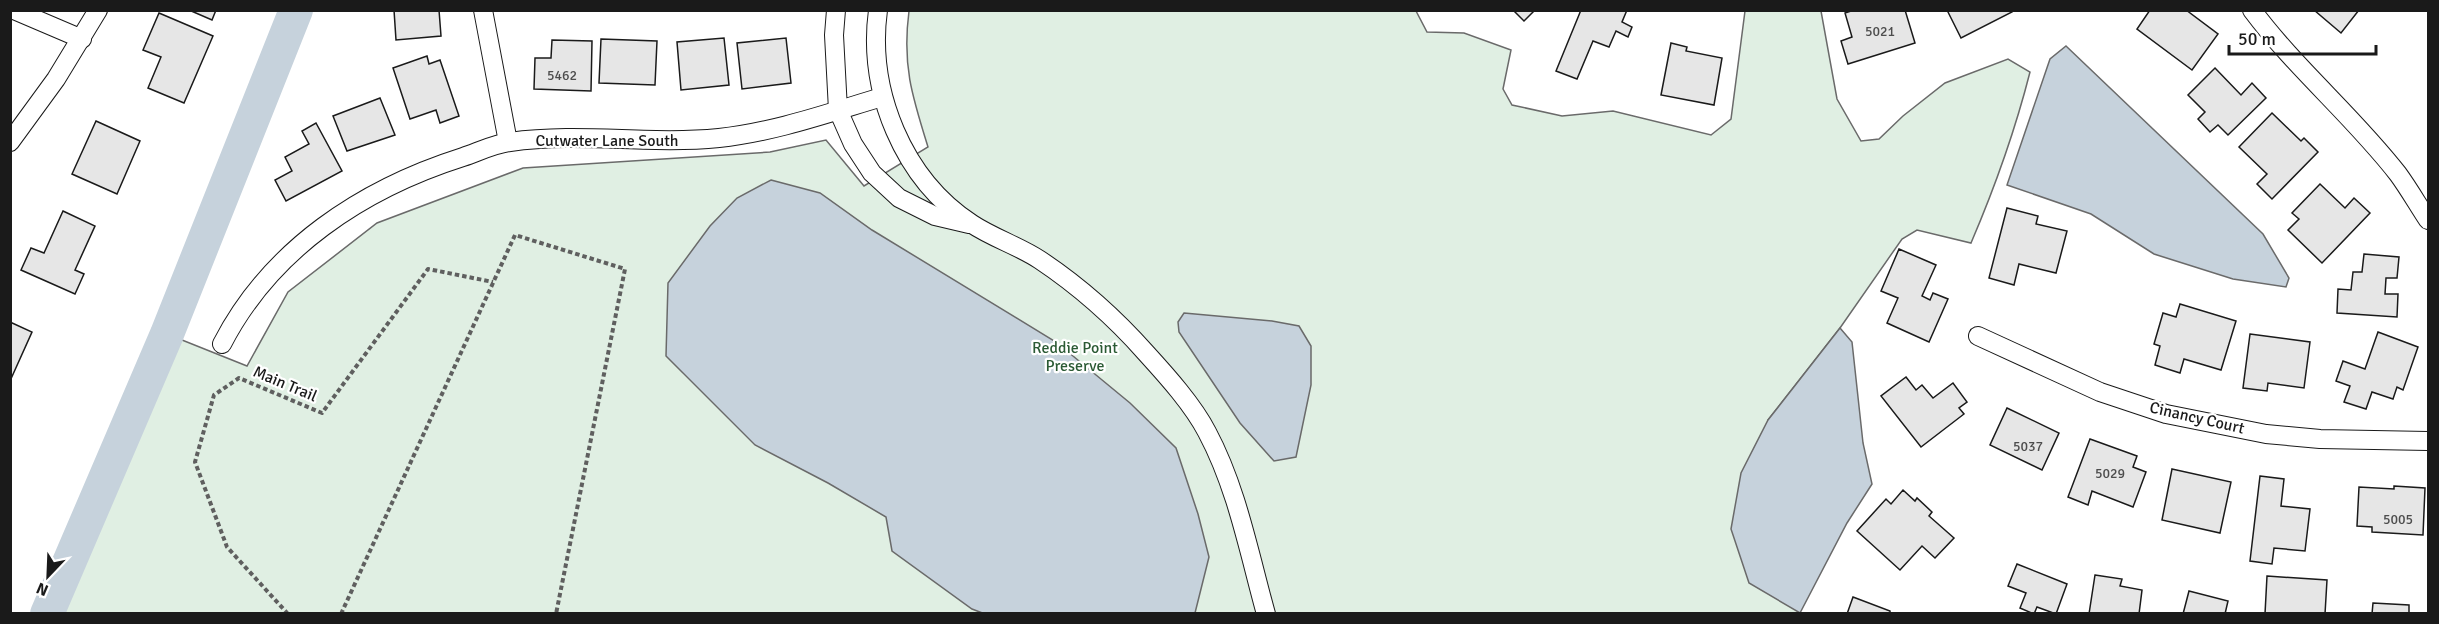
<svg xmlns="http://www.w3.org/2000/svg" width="2439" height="624" font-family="Signika,sans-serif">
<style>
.green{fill:#e0efe3;stroke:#6a6a6a;stroke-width:1.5}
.water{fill:#c6d2dc;stroke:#6a6a6a;stroke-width:1.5}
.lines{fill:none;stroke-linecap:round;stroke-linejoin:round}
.river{stroke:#c6d2dc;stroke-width:34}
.building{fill:#e6e6e6;stroke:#1a1a1a;stroke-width:1.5}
.street-casing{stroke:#1a1a1a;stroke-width:20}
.path{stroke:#5f5f5f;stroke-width:4;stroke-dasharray:4.5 3;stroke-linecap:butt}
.street{stroke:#fff;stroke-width:18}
.labels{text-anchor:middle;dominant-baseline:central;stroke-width:4.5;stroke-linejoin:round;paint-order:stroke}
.number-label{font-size:14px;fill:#4d4d4d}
.street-label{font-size:16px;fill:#1a1a1a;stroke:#fff}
.park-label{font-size:16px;fill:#2b5a34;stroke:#fff}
</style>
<rect width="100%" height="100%" fill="#fff"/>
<path class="green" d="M909,11H1416L1427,32L1464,33L1511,50L1503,89L1512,105L1562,116L1613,111L1711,135L1731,119L1745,11H1821L1837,99L1861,141L1879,139L1903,116L1945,83L2008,59L2030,72C2015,131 1995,187 1971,243L1917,230L1902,239L1840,328L1768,420L1800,613L47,614L167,334L247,366L288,292L377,223L523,168L770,152L826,140L864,186L928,147C912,96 902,65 909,11Z"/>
<g class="water">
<polygon points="2066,46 2263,234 2289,278 2286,287 2233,279 2154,254 2091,214 2007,185 2050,59"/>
<polygon points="771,180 820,193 872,230 1056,342 1130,403 1176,448 1198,514 1209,557 1195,613 985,614 972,609 892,551 886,517 828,483 755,445 666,356 668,283 710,226 737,198"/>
<polygon points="1184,313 1272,321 1299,326 1311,346 1311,385 1296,457 1274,461 1240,423 1179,332 1178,322"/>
<polygon points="1840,328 1852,342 1863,443 1872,484 1847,523 1800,613 1749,583 1731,529 1741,473 1768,420"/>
</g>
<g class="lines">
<polyline class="river" points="47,614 167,334 296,10"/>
</g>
<g class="building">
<polygon points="189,10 216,10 212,20"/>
<polygon points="394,10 439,10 441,36 396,40"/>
<polygon points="1513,10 1535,10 1524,21"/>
<polygon points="1581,10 1627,10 1622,22 1632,27 1628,37 1616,31 1609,47 1593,41 1577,79 1556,71"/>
<polygon points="1854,10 1905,10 1915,43 1848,64 1841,41 1852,37 1845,13"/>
<polygon points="1947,10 2011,10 2012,12 1961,38"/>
<polygon points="2150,10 2186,10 2218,34 2192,70 2137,29"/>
<polygon points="2314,10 2359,10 2341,33"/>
<polygon points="159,13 213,36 184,103 148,88 161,57 143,50"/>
<polygon points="724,38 729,85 681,90 677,42"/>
<polygon points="786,38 791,83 742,89 737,43"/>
<polygon points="601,39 657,41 655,85 599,83"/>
<polygon points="552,40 592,41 591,91 534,89 535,58 551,58"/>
<polygon points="1671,43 1687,47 1686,51 1722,58 1714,105 1661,95"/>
<polygon points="427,56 429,64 440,60 459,116 440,123 436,110 410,119 393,68"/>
<polygon points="2215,68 2241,95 2252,83 2266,98 2228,135 2218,125 2210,132 2198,119 2205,112 2188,95"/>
<polygon points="380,98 395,135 347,151 333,116"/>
<polygon points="2272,113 2301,141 2304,138 2318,152 2272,199 2257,184 2267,174 2239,147"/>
<polygon points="96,121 140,141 117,194 72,174"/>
<polygon points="316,123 342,171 286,201 275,180 292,171 285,157 309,144 302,131"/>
<polygon points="2320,184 2345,208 2354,198 2370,213 2322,263 2288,230 2299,219 2292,213"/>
<polygon points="2007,208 2038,216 2036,224 2067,231 2056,273 2019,264 2014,285 1989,278"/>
<polygon points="63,211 95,226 75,270 84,274 75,294 21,270 31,248 44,253"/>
<polygon points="1899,249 1936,265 1922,296 1930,300 1933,293 1948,299 1929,342 1887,323 1898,298 1881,291"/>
<polygon points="2364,254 2399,257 2397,278 2386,278 2385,294 2398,294 2397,317 2337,313 2338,289 2351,290 2353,272 2362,272"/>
<polygon points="2180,304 2236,321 2221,370 2184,359 2180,373 2155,365 2160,346 2154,344 2163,313 2176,317"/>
<polygon points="10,322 32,332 10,381"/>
<polygon points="2378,332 2418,347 2403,390 2397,387 2393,399 2372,392 2366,409 2344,402 2350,386 2336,381 2343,361 2365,369"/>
<polygon points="2250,334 2310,342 2304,388 2268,383 2267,391 2243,388"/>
<polygon points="1906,377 1916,390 1922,385 1933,398 1953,383 1967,402 1959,408 1964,414 1921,447 1881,396"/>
<polygon points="2007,408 2059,433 2042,470 1990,445"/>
<polygon points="2090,439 2137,456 2133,467 2146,472 2133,507 2092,491 2088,505 2068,497"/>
<polygon points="2172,469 2231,482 2220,533 2162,520"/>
<polygon points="2260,476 2284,479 2281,506 2310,509 2305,551 2274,548 2272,564 2250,561"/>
<polygon points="2394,486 2425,488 2423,535 2372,532 2372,527 2357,526 2359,487 2394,489"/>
<polygon points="1903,490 1915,501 1917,498 1932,512 1929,516 1954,538 1935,558 1922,546 1900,570 1857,531 1886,499 1891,504"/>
<polygon points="2017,564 2067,584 2056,614 2037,607 2034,614 2020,608 2026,593 2008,586"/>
<polygon points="2095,575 2122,579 2120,586 2142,590 2139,614 2089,614"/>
<polygon points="2267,576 2327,580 2325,614 2265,614"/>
<polygon points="2189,591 2228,601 2225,614 2183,614"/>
<polygon points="1853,597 1890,611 1890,614 1847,614"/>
<polygon points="2373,603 2409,605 2409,614 2372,614"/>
</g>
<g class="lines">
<defs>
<g id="street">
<polyline points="14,10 82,39"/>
<polyline points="483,10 508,142"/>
<polyline points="836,10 834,35 838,110 853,144 872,173 899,198 935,216 969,224"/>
<path d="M878,10C867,91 903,179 972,224C993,238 1019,246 1040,260C1079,286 1115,318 1146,353C1167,376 1193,405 1207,432C1237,488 1249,553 1266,614"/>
<path d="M2252,10C2296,69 2353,116 2398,174C2409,189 2418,205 2428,220"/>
<polyline points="10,142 56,79 98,10"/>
<polyline points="1978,336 2100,392 2166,414 2266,434 2320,439 2428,441"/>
<path d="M222,344C271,249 362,189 463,157C478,152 494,144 510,142C580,132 649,145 719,138C775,132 828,113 882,97"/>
</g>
</defs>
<use href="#street" class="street-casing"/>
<g class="path">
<polyline points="288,614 227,547 195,462 214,395 239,378 322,413 428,269 493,282"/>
<polyline points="341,614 515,235 625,269 556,614"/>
</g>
<use href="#street" class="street"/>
</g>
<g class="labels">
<g class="number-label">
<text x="1880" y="31">5021</text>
<text x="562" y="75">5462</text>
<text x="2028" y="446">5037</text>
<text x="2110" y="473">5029</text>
<text x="2398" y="519">5005</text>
</g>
<g class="street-label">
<text x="607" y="141">Cutwater Lane South</text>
<text transform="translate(285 384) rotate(23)">Main Trail</text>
<text transform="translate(2197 418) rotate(13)">Cinancy Court</text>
</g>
<g class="park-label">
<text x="1075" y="348">Reddie Point<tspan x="1075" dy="18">Preserve</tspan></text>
</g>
</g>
<rect width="2439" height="624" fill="none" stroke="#1a1a1a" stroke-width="24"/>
<g transform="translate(48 576) rotate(203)" stroke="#ffffff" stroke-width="4.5" paint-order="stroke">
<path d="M0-4.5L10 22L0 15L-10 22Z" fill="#1a1a1a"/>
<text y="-9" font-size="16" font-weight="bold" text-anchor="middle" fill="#1a1a1a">N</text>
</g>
<path d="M2229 45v9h147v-9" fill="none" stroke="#1a1a1a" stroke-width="3"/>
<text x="2238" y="45" font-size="18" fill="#1a1a1a" stroke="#ffffff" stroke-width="4.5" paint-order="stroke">50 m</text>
</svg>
